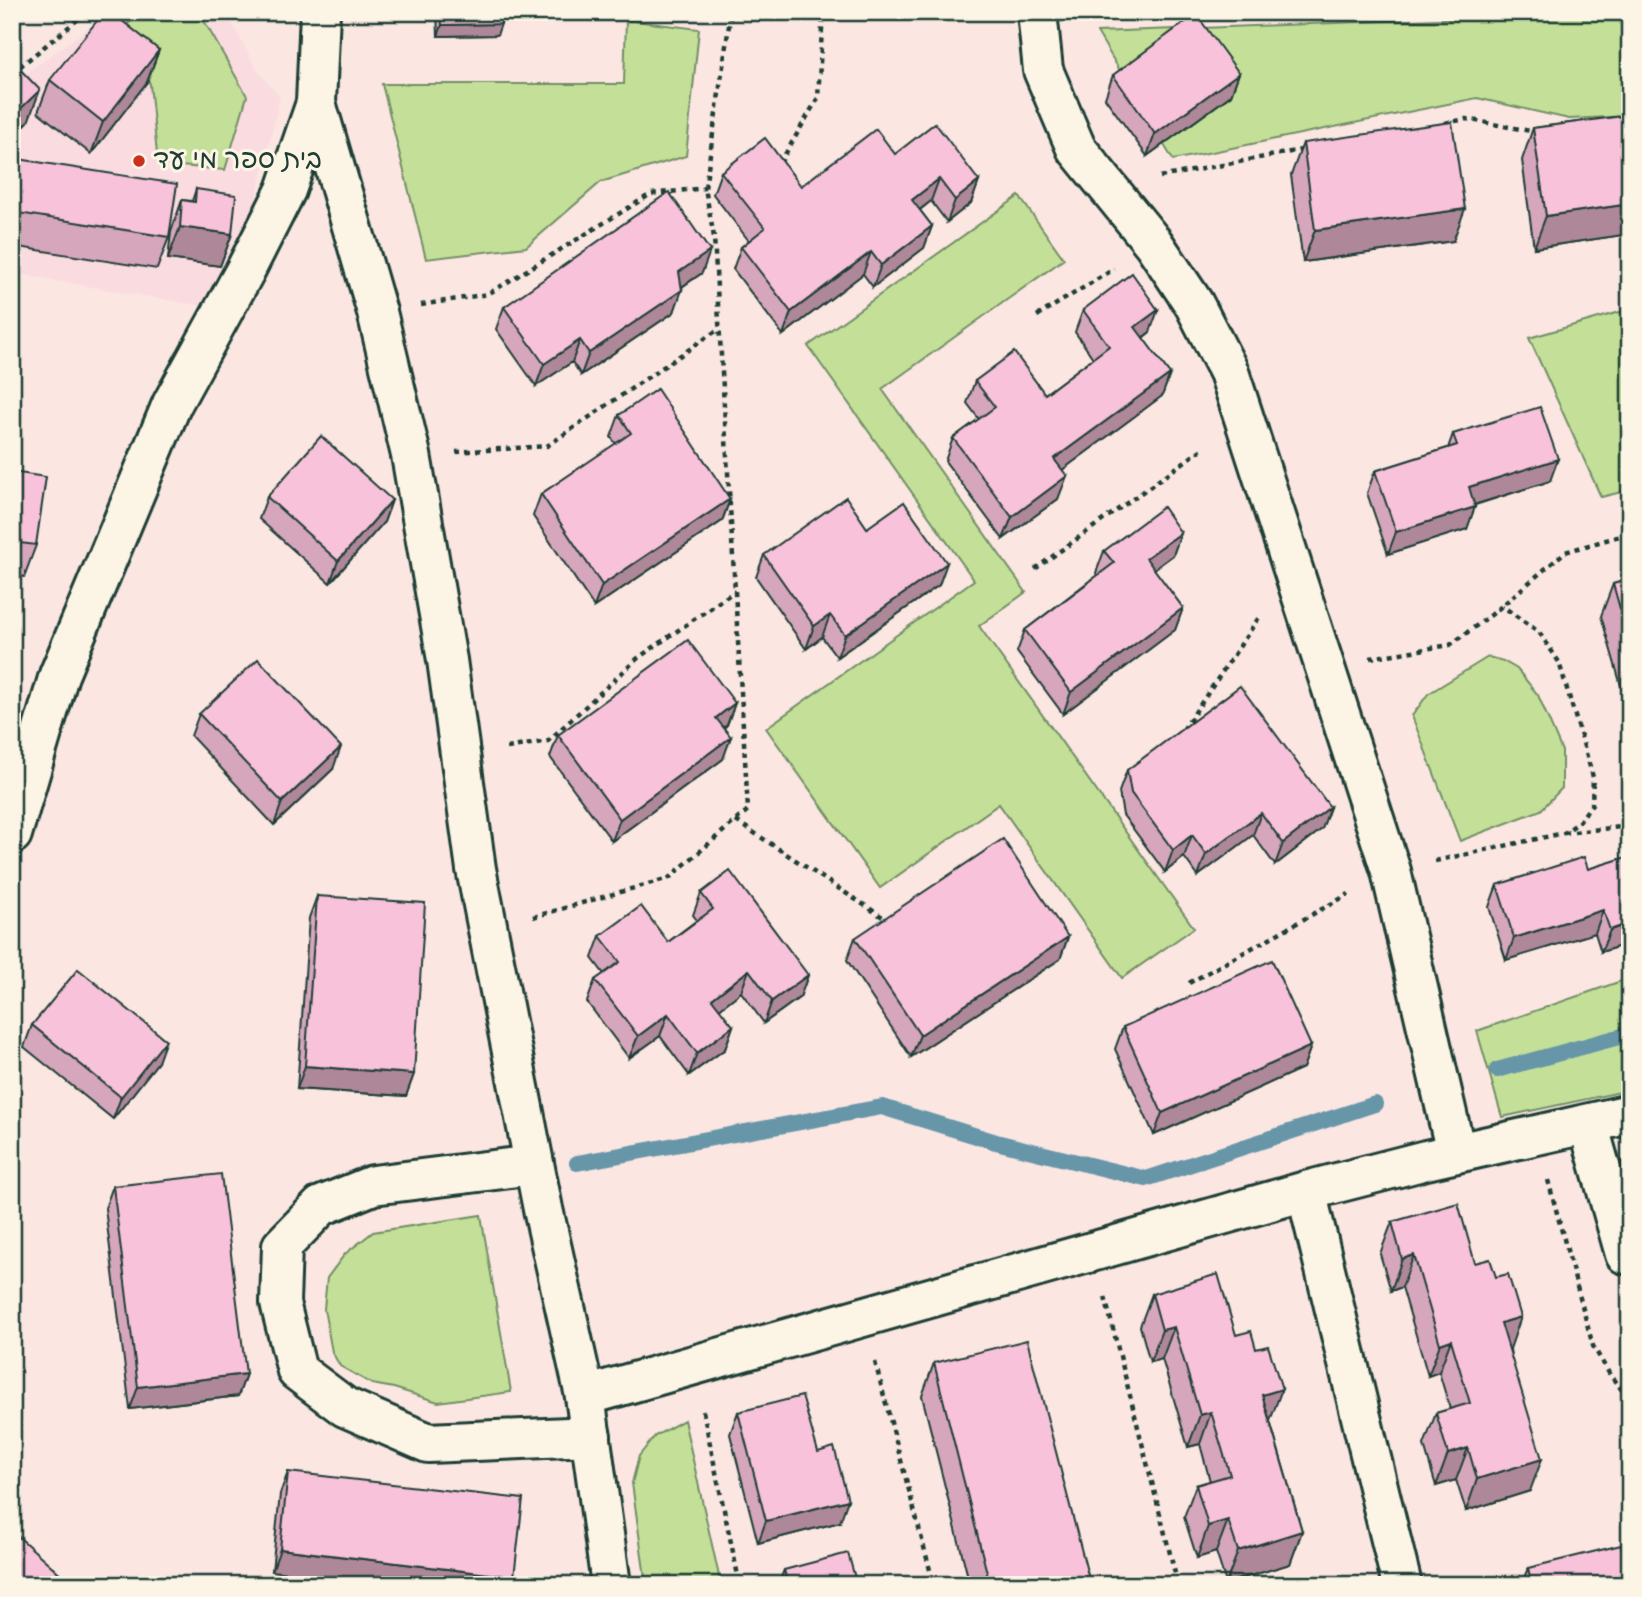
<svg xmlns="http://www.w3.org/2000/svg" width="1642" height="1597" font-family="'Indie Flower','Playpen Sans Hebrew',sans-serif">
<style>
.built{fill:#fadbe0}
.green{fill:#c4e098;stroke:#728e66;stroke-width:2}
.lines{fill:none;stroke-linecap:round;stroke-linejoin:round}
.stream{stroke:#6696a8;stroke-width:16}
.minor-casing{stroke:#1f3d34;stroke-width:44}
.path{stroke:#1f3d34;stroke-width:4.5;stroke-dasharray:5 5;stroke-linecap:butt}
.minor{stroke:#fcf5e5;stroke-width:38}
.wall{fill:#d6a7bc;stroke:#1f3d34;stroke-width:2}
.shaded-wall{fill:#ae8899;stroke:#1f3d34;stroke-width:2}
.building{fill:#f9c2db;stroke:#1f3d34;stroke-width:2}
.poi-dot{fill:#c8321e;stroke:#fcf5e5;stroke-width:2.5}
.labels{text-anchor:middle;dominant-baseline:central;stroke-width:6;stroke-linejoin:round;paint-order:stroke}
.poi-label{font-size:28px;fill:#1f3d34;stroke:#fcf5e5;text-anchor:start}
</style>
<rect width="100%" height="100%" fill="#fbe6e2"/>
<filter id="ink" filterUnits="userSpaceOnUse"><feTurbulence type="fractalNoise" baseFrequency=".0143" numOctaves="2"/><feDisplacementMap in="SourceGraphic" scale="14" xChannelSelector="R" yChannelSelector="G"/><feConvolveMatrix kernelMatrix="1 2 1 2 8 2 1 2 1" color-interpolation-filters="sRGB"/></filter>
<g filter="url(#ink)">
<polygon class="built" points="110,12 226,12 257,70 280,98 250,224 209,307 12,273 12,84"/>
<g class="green">
<polygon points="146,12 199,12 247,96 225,170 158,164 150,84 124,26"/>
<polygon points="1559,12 1630,12 1630,116 1569,119 1477,98 1173,160 1097,32 1545,15"/>
<polygon points="626,20 699,29 686,156 601,182 526,247 426,259 382,84 624,84"/>
<polygon points="1019,196 1064,259 882,389 1026,592 979,626 1194,928 1122,978 999,804 880,888 766,728 974,580 808,346"/>
<polygon points="1630,309 1630,490 1601,497 1529,338"/>
<polygon points="1488,657 1503,661 1517,669 1538,695 1562,751 1562,788 1541,810 1460,841 1412,716 1428,694"/>
<polygon points="1630,978 1630,1090 1502,1117 1477,1031"/>
<polygon points="481,1215 511,1392 438,1402 394,1388 372,1384 340,1366 332,1352 324,1309 327,1278 345,1254 373,1232"/>
<polygon points="684,1420 721,1585 646,1585 632,1483 639,1456 655,1436"/>
</g>
<g class="lines">
<g class="stream">
<polyline points="1497,1070 1630,1034"/>
<polyline points="577,1163 882,1107 996,1142 1146,1179 1375,1104"/>
</g>
<defs>
<g id="minor">
<polyline points="320,12 316,103 377,312 411,455 447,660 476,869 543,1209 585,1396 611,1585"/>
<polyline points="1037,12 1043,70 1076,148 1154,244 1194,304 1229,372 1391,871 1456,1153"/>
<polyline points="12,834 59,675 172,404 245,271 286,190 316,103"/>
<polyline points="1588,1124 1625,1254 1630,1253"/>
<polyline points="534,1165 373,1185 321,1206 282,1246 280,1303 297,1371 345,1407 428,1443 591,1436"/>
<polyline points="1306,1191 1402,1585"/>
<polyline points="585,1396 1306,1191 1426,1160 1630,1114"/>
</g>
</defs>
<use href="#minor" class="minor-casing"/>
<g class="path">
<polyline points="12,73 87,12"/>
<polyline points="1445,123 1466,119 1536,132"/>
<polyline points="780,163 818,98 823,12"/>
<polyline points="1160,177 1306,149"/>
<polyline points="421,305 488,294 651,194 705,188"/>
<polyline points="1037,316 1114,269"/>
<polyline points="456,452 547,446 719,329"/>
<polyline points="1035,569 1205,447"/>
<polyline points="1370,658 1450,645 1491,615 1565,552 1630,533"/>
<polyline points="1183,730 1260,616"/>
<polyline points="507,748 548,741 638,658 735,591"/>
<polyline points="736,821 887,920"/>
<polyline points="1564,833 1630,826"/>
<polyline points="1435,861 1564,833 1578,823 1592,804 1593,777 1559,662 1539,632 1502,606"/>
<polyline points="533,917 669,878 748,810 714,237 705,188 731,12"/>
<polyline points="1189,983 1349,894"/>
<polyline points="1548,1180 1593,1346 1610,1375 1630,1400"/>
<polyline points="1105,1297 1178,1585"/>
<polyline points="875,1362 934,1585"/>
<polyline points="703,1411 740,1585"/>
</g>
<use href="#minor" class="minor"/>
</g>
<g class="wall">
<polygon points="437,12 501,12 497,35 438,36"/>
<polygon points="159,50 147,82 91,154 38,112 50,80"/>
<polygon points="1239,73 1231,95 1147,156 1105,98 1113,75"/>
<polygon points="1630,115 1630,234 1534,248 1522,160 1533,128"/>
<polygon points="1303,143 1453,241 1303,262 1291,175"/>
<polygon points="895,154 979,181 971,203 947,222 931,201 920,210 932,226 924,248 873,287 863,274 783,335 733,269 741,247 749,241 713,194 721,172 801,186"/>
<polygon points="12,158 169,237 157,269 12,246"/>
<polygon points="196,189 232,234 220,266 168,259 171,232 182,200 192,201"/>
<polygon points="702,273 682,287 674,312 581,375 572,362 536,386 496,329 504,307"/>
<polygon points="1083,310 1150,332 1143,338 1170,374 1162,396 1062,470 1058,499 1003,539 945,461 953,438 979,419 967,403 975,381 1045,394 1093,358 1075,332"/>
<polygon points="619,415 730,499 722,521 594,607 533,516 541,494 616,444 611,437"/>
<polygon points="1453,434 1550,481 1475,505 1467,529 1388,554 1367,493 1375,471 1448,448"/>
<polygon points="12,472 36,545 24,577 12,576"/>
<polygon points="267,497 392,500 384,522 330,583 259,519"/>
<polygon points="867,528 939,585 837,657 822,637 806,649 756,577 764,555"/>
<polygon points="1181,533 1173,555 1154,569 1183,608 1175,630 1063,714 1017,652 1025,630 1097,575 1096,573 1104,551"/>
<polygon points="1630,579 1630,702 1626,703 1601,616 1613,584"/>
<polygon points="735,703 727,725 724,728 723,759 612,841 550,757 558,735"/>
<polygon points="199,714 333,769 274,825 191,736"/>
<polygon points="1127,770 1330,807 1322,829 1275,865 1253,835 1198,876 1184,857 1165,872 1123,815 1119,792"/>
<polygon points="1630,856 1630,943 1601,952 1595,933 1506,960 1489,907 1497,885 1588,869"/>
<polygon points="701,893 808,975 800,997 764,1023 741,992 719,1009 733,1026 725,1049 689,1075 660,1036 629,1058 587,1002 595,980 604,974 592,958 600,936 668,942 697,920 693,915"/>
<polygon points="317,896 414,1074 406,1096 297,1089 309,918"/>
<polygon points="1068,937 1060,959 911,1057 847,960 855,938"/>
<polygon points="32,1025 158,1062 113,1119 24,1047"/>
<polygon points="1123,1027 1311,1046 1303,1068 1154,1135 1115,1049"/>
<polygon points="113,1186 246,1374 238,1396 130,1409 105,1208"/>
<polygon points="1392,1222 1475,1263 1510,1349 1530,1491 1466,1511 1456,1480 1436,1486 1424,1445 1436,1413 1450,1409 1439,1372 1428,1376 1402,1287 1391,1291 1380,1254"/>
<polygon points="1152,1294 1236,1335 1270,1421 1302,1531 1290,1564 1226,1583 1216,1552 1197,1558 1184,1517 1196,1485 1210,1481 1200,1444 1188,1447 1162,1359 1150,1362 1140,1326"/>
<polygon points="934,1363 1089,1585 970,1585 922,1396"/>
<polygon points="738,1412 818,1452 840,1522 758,1543 730,1434"/>
<polygon points="288,1472 514,1577 511,1585 386,1585 272,1571 280,1494"/>
<polygon points="1528,1568 1630,1585 1521,1585"/>
<polygon points="784,1570 857,1585 778,1585"/>
</g>
<g class="shaded-wall">
<polygon points="501,24 497,35 438,36 442,25"/>
<polygon points="159,50 147,82 91,154 103,122"/>
<polygon points="1239,73 1231,95 1147,156 1155,134"/>
<polygon points="40,90 28,122 12,138 12,117"/>
<polygon points="939,179 931,201 904,222 912,200"/>
<polygon points="979,181 971,203 947,222 955,200"/>
<polygon points="1630,204 1630,234 1534,248 1546,216"/>
<polygon points="1465,209 1453,241 1303,262 1315,230"/>
<polygon points="932,226 924,248 873,287 881,265"/>
<polygon points="180,227 232,234 220,266 168,259"/>
<polygon points="710,251 702,273 671,294 679,272"/>
<polygon points="871,252 863,274 783,335 791,312"/>
<polygon points="682,290 674,312 581,375 589,353"/>
<polygon points="1158,310 1150,332 1127,349 1135,327"/>
<polygon points="580,340 572,362 536,386 544,364"/>
<polygon points="1170,374 1162,396 1046,482 1054,459"/>
<polygon points="1558,459 1550,481 1461,509 1469,487"/>
<polygon points="1067,476 1058,499 1003,539 1012,517"/>
<polygon points="730,499 722,521 594,607 602,585"/>
<polygon points="392,500 384,522 330,583 338,561"/>
<polygon points="1475,507 1467,529 1388,554 1396,532"/>
<polygon points="1181,533 1173,555 1138,581 1146,558"/>
<polygon points="947,563 939,585 837,657 845,635"/>
<polygon points="1183,608 1175,630 1063,714 1071,692"/>
<polygon points="830,615 822,637 806,649 814,626"/>
<polygon points="1630,693 1630,702 1626,703"/>
<polygon points="735,703 727,725 708,740 716,718"/>
<polygon points="731,737 723,759 612,841 620,819"/>
<polygon points="341,747 333,769 274,825 282,802"/>
<polygon points="1330,807 1322,829 1275,865 1283,843"/>
<polygon points="1261,813 1253,835 1198,876 1206,854"/>
<polygon points="1192,835 1184,857 1165,872 1173,850"/>
<polygon points="1603,910 1595,933 1506,960 1514,938"/>
<polygon points="1630,923 1630,943 1601,952 1610,930"/>
<polygon points="1068,937 1060,959 911,1057 920,1035"/>
<polygon points="749,970 741,992 704,1021 712,999"/>
<polygon points="808,975 800,997 764,1023 772,1001"/>
<polygon points="668,1014 660,1036 629,1058 638,1036"/>
<polygon points="733,1026 725,1049 689,1075 697,1053"/>
<polygon points="166,1040 158,1062 113,1119 121,1097"/>
<polygon points="1311,1046 1303,1068 1154,1135 1162,1113"/>
<polygon points="305,1066 414,1074 406,1096 297,1089"/>
<polygon points="1414,1255 1402,1287 1391,1291 1402,1259"/>
<polygon points="1521,1317 1510,1349 1489,1355 1501,1323"/>
<polygon points="1174,1327 1162,1359 1150,1362 1162,1330"/>
<polygon points="1451,1340 1439,1372 1428,1376 1440,1344"/>
<polygon points="246,1374 238,1396 130,1409 138,1387"/>
<polygon points="1282,1389 1270,1421 1262,1395"/>
<polygon points="1211,1412 1200,1444 1188,1447 1200,1415"/>
<polygon points="1468,1448 1456,1480 1436,1486 1448,1454"/>
<polygon points="1542,1459 1530,1491 1466,1511 1477,1479"/>
<polygon points="848,1500 840,1522 758,1543 766,1521"/>
<polygon points="1228,1520 1216,1552 1197,1558 1208,1526"/>
<polygon points="1302,1531 1290,1564 1226,1583 1238,1551"/>
<polygon points="280,1549 514,1577 511,1585 386,1585 272,1571"/>
</g>
<g class="building">
<polygon points="104,12 111,12 159,50 103,122 50,80"/>
<polygon points="441,12 501,12 501,24 442,25"/>
<polygon points="1196,14 1239,73 1155,134 1113,75"/>
<polygon points="13,62 40,90 12,117 12,63"/>
<polygon points="1630,115 1630,204 1546,216 1533,128"/>
<polygon points="1452,122 1465,209 1315,230 1303,143"/>
<polygon points="935,123 979,181 955,200 939,179 912,200 932,226 881,265 871,252 791,312 741,247 765,228 721,172 765,138 801,186 876,129 895,154"/>
<polygon points="12,158 177,184 169,237 12,212"/>
<polygon points="196,189 236,195 232,234 180,227 182,200 195,202"/>
<polygon points="669,192 710,251 679,272 682,290 589,353 580,340 544,364 504,307"/>
<polygon points="1132,273 1158,310 1135,327 1170,374 1054,459 1067,476 1012,517 953,438 995,407 975,381 1014,352 1045,394 1109,346 1083,310"/>
<polygon points="657,389 730,499 602,585 541,494 631,433 619,415"/>
<polygon points="1540,407 1558,459 1469,487 1475,507 1396,532 1375,471 1457,445 1453,434"/>
<polygon points="321,436 392,500 338,561 267,497"/>
<polygon points="12,472 46,477 36,545 12,542"/>
<polygon points="846,497 867,528 904,502 947,563 845,635 830,615 814,626 764,555"/>
<polygon points="1163,507 1181,533 1146,558 1183,608 1071,692 1025,630 1114,563 1104,551"/>
<polygon points="1630,579 1630,644 1613,584"/>
<polygon points="688,640 735,703 716,718 731,737 620,819 558,735"/>
<polygon points="258,659 341,747 282,802 199,714"/>
<polygon points="1240,686 1330,807 1283,843 1261,813 1206,854 1192,835 1173,850 1131,793 1127,770"/>
<polygon points="1003,839 1068,937 920,1035 855,938"/>
<polygon points="1630,856 1630,923 1610,930 1603,910 1514,938 1497,885 1584,857 1588,869"/>
<polygon points="730,871 808,975 772,1001 749,970 712,999 733,1026 697,1053 668,1014 638,1036 595,980 620,962 600,936 641,906 668,942 713,909 701,893"/>
<polygon points="317,896 425,903 414,1074 305,1066"/>
<polygon points="1272,960 1311,1046 1162,1113 1123,1027"/>
<polygon points="78,969 166,1040 121,1097 32,1025"/>
<polygon points="221,1174 246,1374 138,1387 113,1186"/>
<polygon points="1458,1203 1475,1263 1490,1259 1496,1277 1508,1274 1521,1317 1501,1323 1542,1459 1477,1479 1468,1448 1448,1454 1436,1413 1470,1403 1451,1340 1440,1344 1414,1255 1402,1259 1392,1222"/>
<polygon points="1218,1274 1236,1335 1251,1331 1256,1349 1268,1346 1282,1389 1262,1395 1302,1531 1238,1551 1228,1520 1208,1526 1196,1485 1230,1475 1211,1412 1200,1415 1174,1327 1162,1330 1152,1294"/>
<polygon points="1027,1340 1090,1583 1083,1585 990,1585 934,1363"/>
<polygon points="802,1396 818,1452 834,1447 848,1500 766,1521 738,1412"/>
<polygon points="288,1472 523,1499 514,1577 280,1549"/>
<polygon points="12,1531 73,1585 12,1585"/>
<polygon points="1621,1545 1630,1579 1630,1585 1532,1585 1528,1568"/>
<polygon points="848,1553 857,1585 788,1585 784,1570"/>
</g>
</g>
<circle class="poi-dot" cx="139" cy="161" r="7"/>
<g class="labels">
<g class="poi-label">
<text x="153" y="161">בית ספר מי עד</text>
</g>
</g>
<rect width="1642" height="1597" fill="none" stroke="#fcf5e5" stroke-width="42"/>
<rect x="21" y="21" width="1600" height="1555" fill="none" stroke="#1f3d34" stroke-width="2.5" filter="url(#ink)"/>
</svg>
